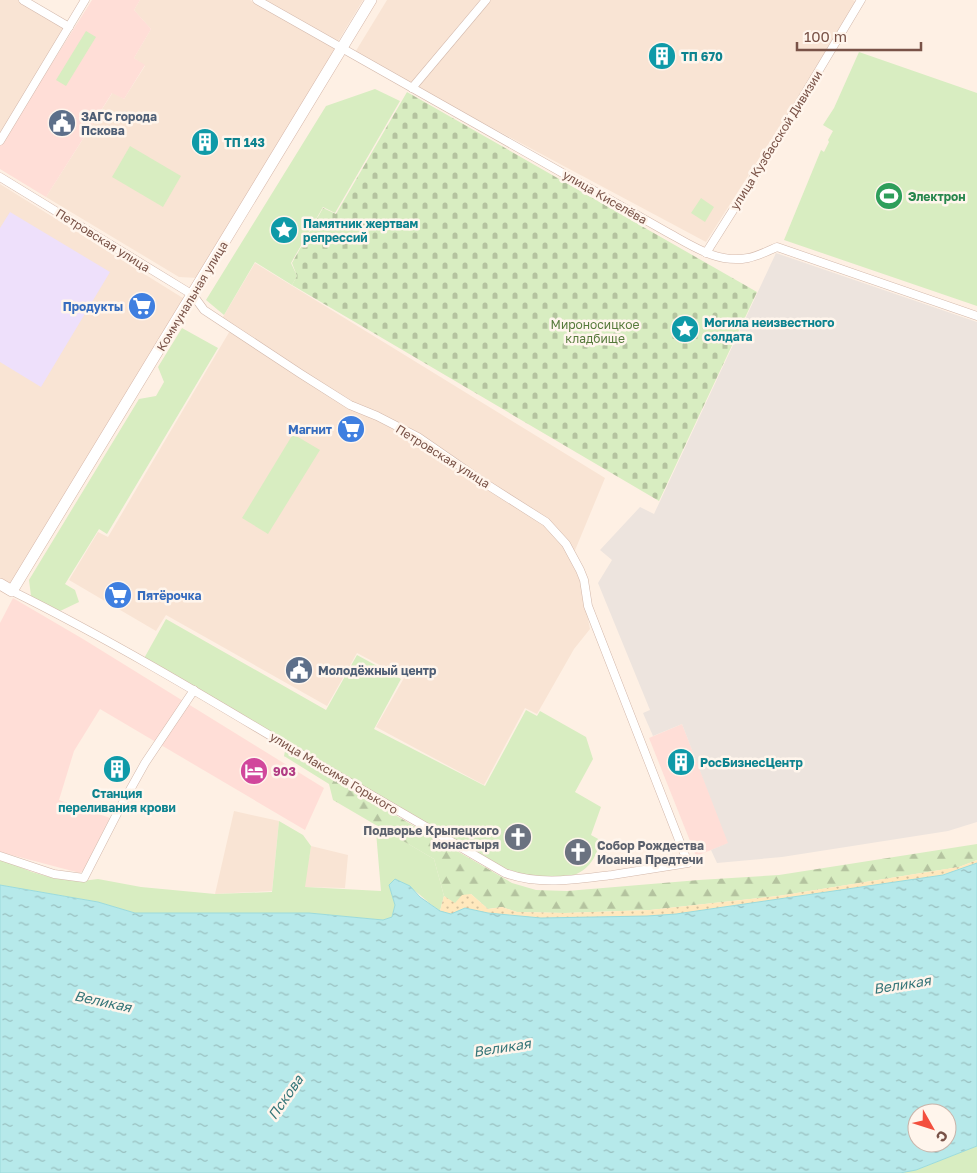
<svg xmlns="http://www.w3.org/2000/svg" width="977" height="1173" font-family="'Golos Text',sans-serif">
<style>
.residential{fill:#f9e4d4}
.commercial{fill:#ffded7}
.industrial{fill:#ede4de}
.education{fill:#eee0fb}
.green{fill:#d8edc1}
.forest{fill:url(#forest-firs)}
.sand{fill:url(#sand-dots)}
.cemetery{fill:url(#cemetery-stones)}
.water{fill:url(#water-ripples);stroke:#9bdbdc;fill-rule:evenodd}
.lines{fill:none;stroke-linecap:round;stroke-linejoin:round}
.minor-casing{stroke:#d3b8ab;stroke-width:9}
.secondary-casing{stroke:#d6b7a9;stroke-width:12}
.minor{stroke:#fff;stroke-width:8}
.secondary{stroke:#fff;stroke-width:11}
.labels{text-anchor:middle;dominant-baseline:central;stroke-width:5;stroke-linejoin:round;paint-order:stroke}
.culture-label{font-size:12px;font-weight:bold;fill:#0d838f;stroke:#fff5ec;text-anchor:start}
.service-label{font-size:12px;font-weight:bold;fill:#4e5e75;stroke:#fff5ec;text-anchor:start}
.street-label{font-size:12px;fill:#795247;stroke:#fff5ec}
.leisure-label{font-size:12px;font-weight:bold;fill:#27864d;stroke:#fff5ec;text-anchor:start}
.shop-label{font-size:12px;font-weight:bold;fill:#366cbe;stroke:#fff5ec;text-anchor:end}
.park-label{font-size:12px;fill:#567a3b;stroke:#fff5ec}
.hotel-label{font-size:12px;font-weight:bold;fill:#b23c85;stroke:#fff5ec;text-anchor:start}
.worship-label{font-size:12px;font-weight:bold;fill:#5b616d;stroke:#fff5ec;text-anchor:end}
.water-label{font-size:14px;font-style:italic;fill:#367679;stroke:#fff5ec}
</style>
<defs>
<pattern id="forest-firs" width="22" height="20" patternUnits="userSpaceOnUse" patternTransform="scale(1.25)"><rect width="22" height="20" fill="#d8edc1"/><path d="M5 1l3.5 6h-7zM16 11l3.5 6h-7z" fill="#b4c39f"/></pattern>
<pattern id="sand-dots" width="8" height="8" patternUnits="userSpaceOnUse" patternTransform="scale(1.25)"><rect width="8" height="8" fill="#ffe8bd"/><path d="M2 2h.1M6 6h.1" fill="none" stroke="#d3bf9b" stroke-width="1.8" stroke-linecap="round"/></pattern>
<pattern id="cemetery-stones" width="16" height="16" patternUnits="userSpaceOnUse" patternTransform="scale(1.25)"><rect width="16" height="16" fill="#d8edc1"/><path d="M2 7V4a2 2 0 0 1 4 0v3zM10 15v-3a2 2 0 0 1 4 0v3z" fill="#b4c39f"/></pattern>
<pattern id="water-ripples" width="26" height="14" patternUnits="userSpaceOnUse" patternTransform="scale(1.25)"><rect width="26" height="14" fill="#b6e9ea"/><path d="M2 4q2-2 4 0t4 0M15 11q2-2 4 0t4 0" fill="none" stroke="#99bfbf"/></pattern>
</defs>
<rect width="100%" height="100%" fill="#fef0e4"/>
<g class="residential">
<polygon points="0,0 27,0 68,24 0,133"/>
<polygon points="140,0 250,0 339,51 198,278 179,277 46,197 113,92 124,99 145,66 134,58 151,29 134,10"/>
<polygon points="263,0 363,0 337,43"/>
<polygon points="387,0 853,0 858,3 706,242 354,54"/>
<polygon points="0,184 186,300 11,588 0,581"/>
<polygon points="255,263 605,478 571,560 580,579 590,629 574,649 537,714 525,708 484,785 376,727 404,678 357,653 327,706 166,615 156,631 69,580 98,532 108,537 231,329 220,322"/>
<polygon points="234,811 279,821 272,891 215,894"/>
<polygon points="311,846 348,855 345,888 304,887"/>
</g>
<g class="commercial">
<polygon points="92,0 140,0 134,10 151,29 134,58 145,65 124,99 112,93 46,197 0,169 0,145"/>
<polygon points="13,598 83,639 324,788 305,830 100,709 74,751 59,800 110,818 84,870 80,873 0,852 0,623"/>
<polygon points="682,724 729,843 696,856 649,738"/>
</g>
<polygon class="industrial" points="776,253 977,322 977,822 948,831 782,857 717,863 711,850 728,843 682,724 653,736 643,713 650,710 598,583 612,560 600,550 640,507 654,514"/>
<polygon class="education" points="10,212 110,272 41,387 0,362 0,228"/>
<g class="green">
<polygon points="86,31 96,37 66,86 56,80"/>
<polygon points="859,52 977,93 977,306 784,240 821,150 824,152 829,142 828,140 833,131 823,125 834,108"/>
<polygon points="375,89 400,101 335,213 323,207 291,263 297,276 292,285 255,262 224,315 206,300 326,106"/>
<polygon points="130,146 181,176 163,207 112,177"/>
<polygon points="701,198 714,207 705,222 691,213"/>
<polygon points="182,328 218,348 107,534 99,529 65,584 75,590 79,602 58,612 31,596 29,580 139,399 156,396 164,382 158,367"/>
<polygon points="293,434 320,450 268,534 242,518"/>
<path d="M166,619L326,710L357,655L401,679L374,729L485,786L526,710L537,716L540,711L586,737L593,759L575,792L601,807L591,835L600,840C592,887 546,883 510,870C491,864 472,853 454,844L142,662Z"/>
<path d="M279,821L303,835L311,846L305,887L381,891L376,832L378,826L434,859L444,896L440,911C425,901 412,885 395,879L389,885L395,905L392,917L383,920L309,913H135L98,902L0,885V859L32,872L53,878L82,881L98,879L141,887L215,894L272,892Z"/>
<polygon points="977,1146 977,1173 900,1173 916,1170"/>
</g>
<polygon class="forest" points="285,751 512,883 536,890 567,891 699,880 779,875 977,844 977,860 959,867 778,896 650,910 565,913 517,912 502,907 488,909 471,894 455,904 444,896 434,859 333,800 329,784 284,756"/>
<polygon class="sand" points="977,860 977,863 943,875 676,914 647,916 541,918 488,913 465,908 451,914 440,911 444,896 455,903 462,895 471,894 488,909 502,907 517,912 565,913 650,910 778,896 959,867"/>
<polygon class="cemetery" points="407,92 757,292 659,501 292,285 297,276 292,263 323,208 336,214"/>
<path class="water" d="M977,863V1146L916,1170L900,1173H0V885L98,902L135,913H309L383,920L392,917L395,905L389,885L395,879L410,886L420,897L440,911L451,914L465,908L488,913L541,918L647,916L676,914L943,875ZM917,1113H947V1143H917Z"/>
<g class="lines">
<defs>
<g id="minor">
<polyline points="23,0 69,27"/>
<path d="M257,0L665,231C691,245 717,264 748,258C758,256 768,251 777,247L977,316"/>
<polyline points="412,88 486,0"/>
<polyline points="0,141 85,0"/>
<path d="M0,177L193,295L204,310L301,374L350,405L377,416L418,437L483,482L546,522L566,544L580,570L584,580L588,606L688,863C663,867 637,871 612,875C577,879 540,886 505,873C439,834 372,796 306,757C209,699 113,641 12,591"/>
<polyline points="706,253 773,147 861,0"/>
<polyline points="0,856 54,874 84,878 121,806 145,763 194,690"/>
</g>
<polyline id="secondary" points="0,584 12,591 371,0"/>
</defs>
<use href="#minor" class="minor-casing"/>
<use href="#secondary" class="secondary-casing"/>
<use href="#minor" class="minor"/>
<use href="#secondary" class="secondary"/>
</g>
<defs>
<symbol id="building-disc" viewBox="-11 -11 22 22"><circle r="9.5" fill="#0f9aa8" stroke="#fff5ec"/><path d="M-4-6H4V6H1V3H-1V6H-4ZM-2.5-4.3h1.7v1.8h-1.7ZM.8-4.3h1.7v1.8H.8ZM-2.5-1h1.7V.8h-1.7ZM.8-1h1.7V.8H.8Z" fill="#fff"/></symbol>
<symbol id="civic-disc" viewBox="-11 -11 22 22"><circle r="9.5" fill="#5c6f8a" stroke="#fff5ec"/><path d="M-.6-6.5H3V-4.5H.6V-3L4-1V1h2V6H-6V1h2V-1L-.6-3ZM-1.2 2.5V6h2.4V2.5Z" fill="#fff"/></symbol>
<symbol id="stadium-disc" viewBox="-11 -11 22 22"><circle r="9.5" fill="#2e9e5b" stroke="#fff5ec"/><path d="M0-5a6.5 5 0 1 0 0 10a6.5 5 0 1 0 0-10ZM-3.5-1.8h7v3.6h-7Z" fill="#fff"/></symbol>
<symbol id="sight-disc" viewBox="-11 -11 22 22"><circle r="9.5" fill="#0f9aa8" stroke="#fff5ec"/><path d="M0-6L1.8-2.2L6-1.7L2.9 1.2L3.7 5.4L0 3.3L-3.7 5.4L-2.9 1.2L-6-1.7L-1.8-2.2Z" fill="#fff"/></symbol>
<symbol id="supermarket-disc" viewBox="-11 -11 22 22"><circle r="9.5" fill="#3f7fe0" stroke="#fff5ec"/><path d="M-6-5.5h2.5l.6 2H6L4.5 2H-2.5L-4.4-4H-6ZM-1.5 3.2a1.3 1.3 0 1 0 .1 0ZM3 3.2a1.3 1.3 0 1 0 .1 0Z" fill="#fff"/></symbol>
<symbol id="hotel-disc" viewBox="-11 -11 22 22"><circle r="9.5" fill="#d1479c" stroke="#fff5ec"/><path d="M-6-4.5h1.5V1H6V5H4.5V3h-9V5H-6ZM-4 0a1.8 1.8 0 1 1 3.6 0ZM.5 0V-2.5h3Q6-2.5 6 0Z" fill="#fff"/></symbol>
<symbol id="church-disc" viewBox="-11 -11 22 22"><circle r="9.5" fill="#6b7280" stroke="#fff5ec"/><path d="M-1.2-6h2.4v3.5h3.3v2.4h-3.3V6h-2.4V-.1h-3.3v-2.4h3.3Z" fill="#fff"/></symbol>
</defs>
<g fill-rule="evenodd">
<use href="#building-disc" x="646" y="40" width="32" height="32"/>
<use href="#civic-disc" x="46" y="107" width="32" height="32"/>
<use href="#building-disc" x="189" y="126" width="32" height="32"/>
<use href="#stadium-disc" x="873" y="180" width="32" height="32"/>
<use href="#sight-disc" x="268" y="214" width="32" height="32"/>
<use href="#supermarket-disc" x="126" y="290" width="32" height="32"/>
<use href="#sight-disc" x="669" y="313" width="32" height="32"/>
<use href="#supermarket-disc" x="335" y="413" width="32" height="32"/>
<use href="#supermarket-disc" x="102" y="579" width="32" height="32"/>
<use href="#civic-disc" x="283" y="654" width="32" height="32"/>
<use href="#building-disc" x="665" y="746" width="32" height="32"/>
<use href="#building-disc" x="101" y="753" width="32" height="32"/>
<use href="#hotel-disc" x="238" y="755" width="32" height="32"/>
<use href="#church-disc" x="502" y="821" width="32" height="32"/>
<use href="#church-disc" x="562" y="836" width="32" height="32"/>
</g>
<g class="labels">
<g class="culture-label">
<text x="681" y="56">ТП 670</text>
<text x="224" y="142">ТП 143</text>
<text x="303" y="223">Памятник жертвам<tspan x="303" dy="14">репрессий</tspan></text>
<text x="704" y="322">Могила неизвестного<tspan x="704" dy="14">солдата</tspan></text>
<text x="700" y="762">РосБизнесЦентр</text>
<text x="117" y="793" text-anchor="middle">Станция<tspan x="117" dy="14">переливания крови</tspan></text>
</g>
<g class="service-label">
<text x="81" y="116">ЗАГС города<tspan x="81" dy="14">Пскова</tspan></text>
<text x="318" y="670">Молодёжный центр</text>
</g>
<g class="street-label">
<text transform="translate(776 140) rotate(-58)">улица Кузбасской Дивизии</text>
<text transform="translate(605 197) rotate(30)">улица Киселёва</text>
<text transform="translate(103 240) rotate(32)">Петровская улица</text>
<text transform="translate(192 296) rotate(-59)">Коммунальная улица</text>
<text transform="translate(443 456) rotate(32)">Петровская улица</text>
<text transform="translate(334 773) rotate(31)">улица Максима Горького</text>
</g>
<g class="leisure-label">
<text x="908" y="196">Электрон</text>
</g>
<g class="shop-label">
<text x="123" y="306">Продукты</text>
<text x="332" y="429">Магнит</text>
<text x="137" y="595" text-anchor="start">Пятёрочка</text>
</g>
<g class="park-label">
<text x="595" y="324">Мироносицкое<tspan x="595" dy="14">кладбище</tspan></text>
</g>
<g class="hotel-label">
<text x="273" y="771">903</text>
</g>
<g class="worship-label">
<text x="499" y="830">Подворье Крыпецкого<tspan x="499" dy="14">монастыря</tspan></text>
<text x="597" y="845" text-anchor="start">Собор Рождества<tspan x="597" dy="14">Иоанна Предтечи</tspan></text>
</g>
<g class="water-label">
<text transform="translate(902 984) rotate(-9)">Великая</text>
<text transform="translate(103 1001) rotate(12)">Великая</text>
<text transform="translate(502 1047) rotate(-9)">Великая</text>
<text transform="translate(285 1097) rotate(-55)">Пскова</text>
</g>
</g>
<g transform="translate(932 1128) rotate(129)"><circle r="24" fill="#fff5ec" stroke="#c9b4aa"/>
<path d="M0-4L9 19L0 12L-9 19Z" fill="#f34f3e"/>
<text y="-8" font-size="14" font-weight="bold" text-anchor="middle" fill="#795247">С</text>
</g>
<path d="M797 42v8h124v-8" fill="none" stroke="#795247" stroke-width="2.5"/>
<text x="804" y="42" font-size="15" fill="#795247" stroke="#fff5ec" stroke-width="4" paint-order="stroke">100 m</text>
</svg>
